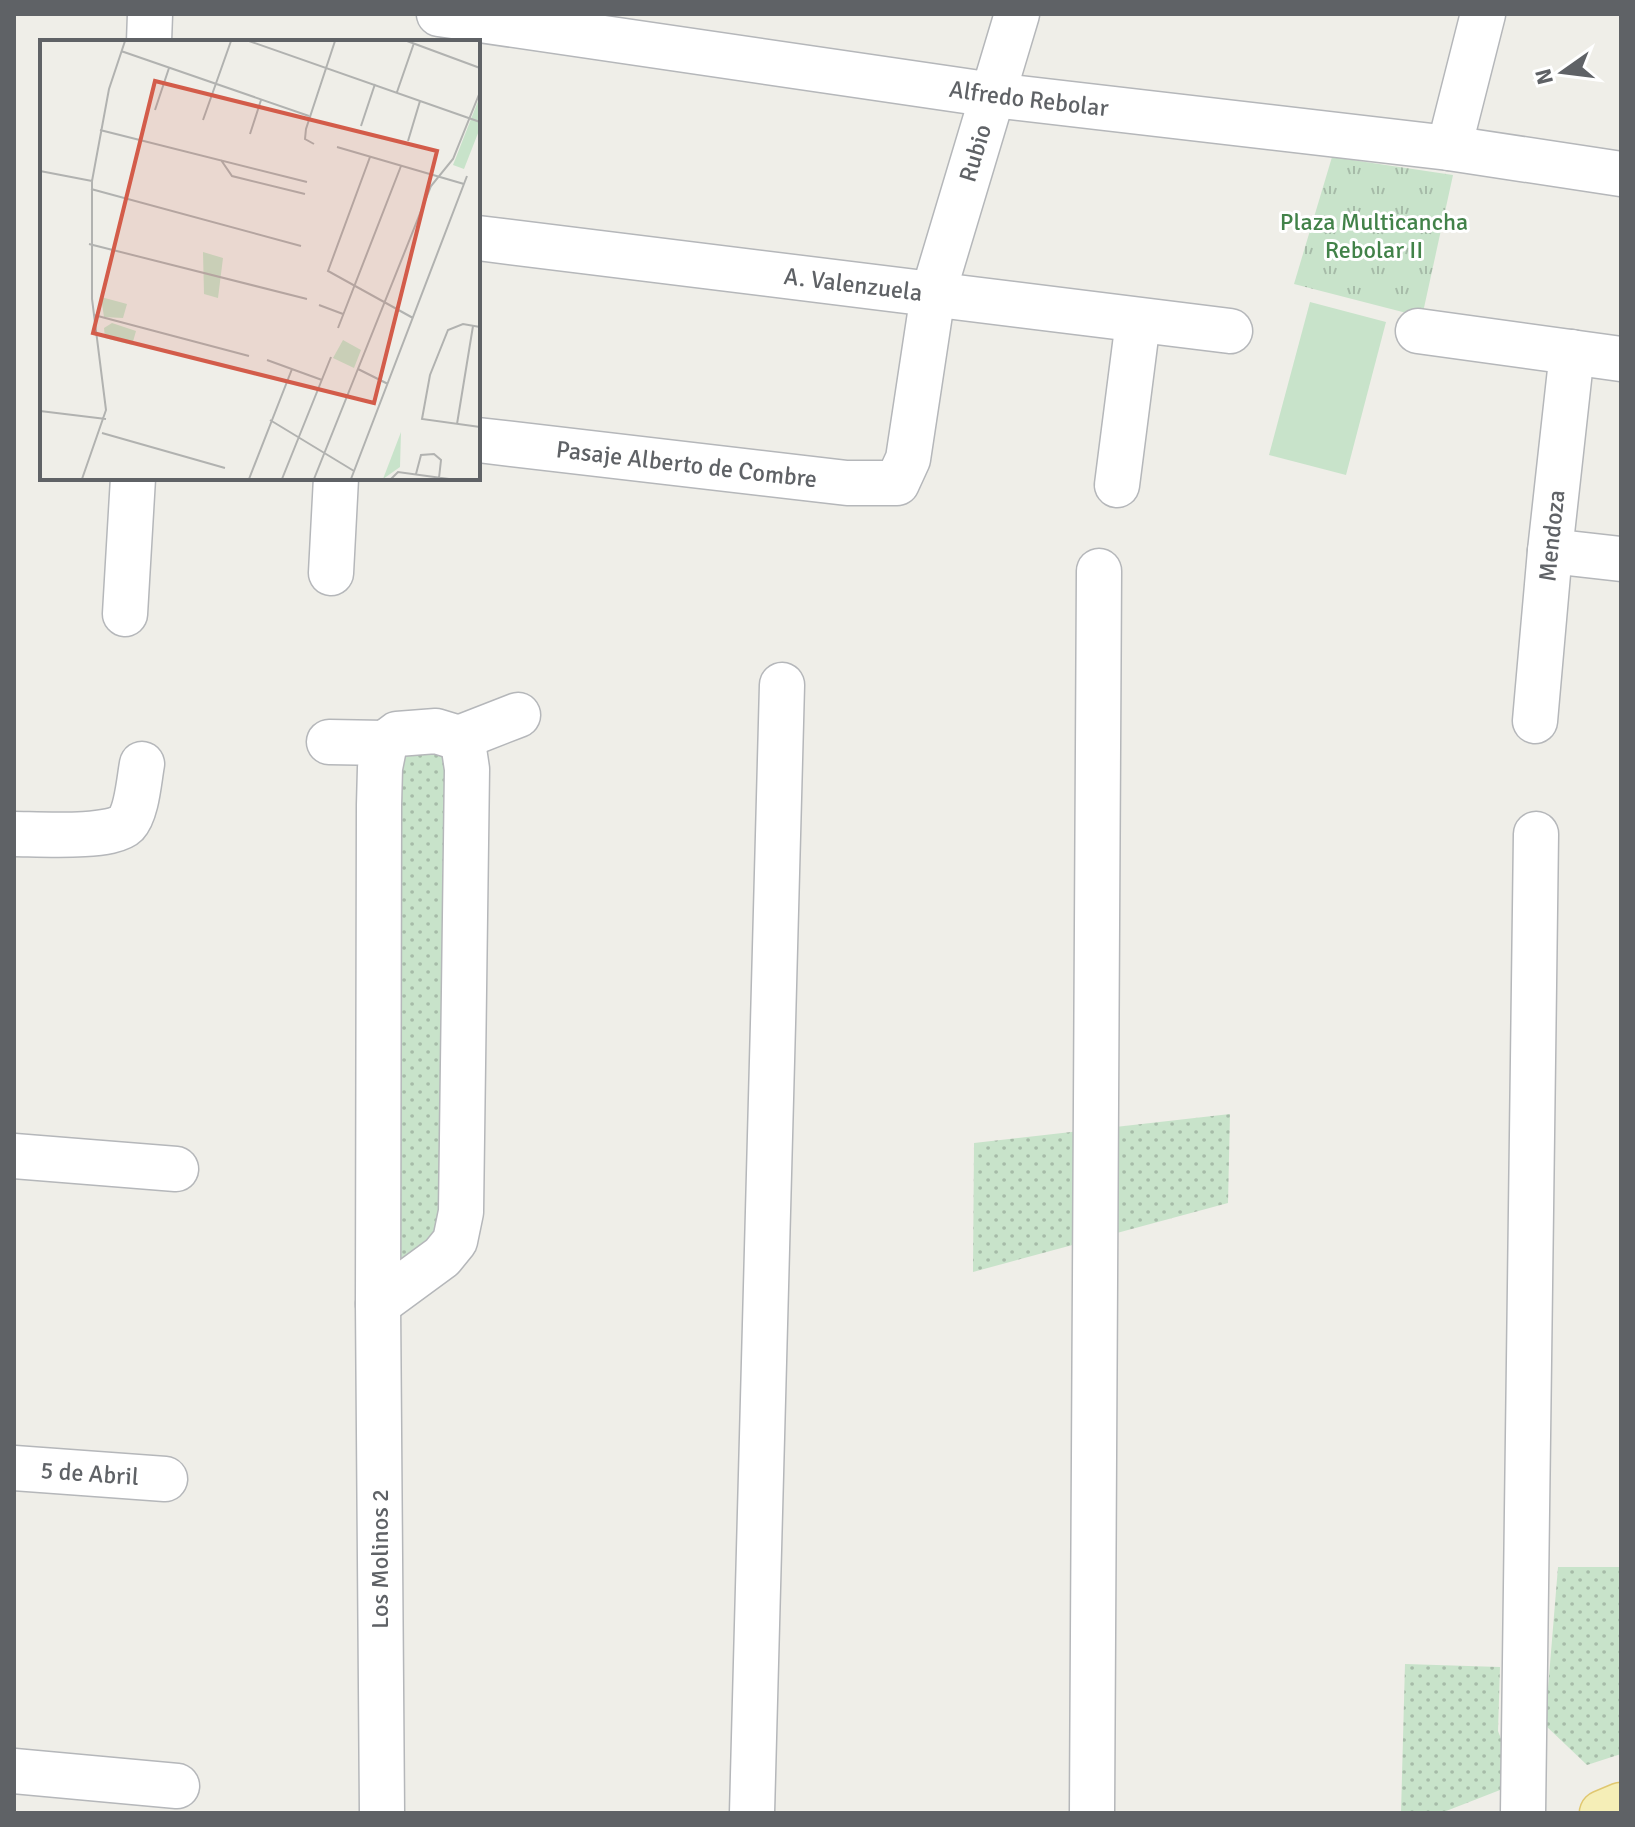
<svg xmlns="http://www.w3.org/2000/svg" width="1635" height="1827" font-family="Signika,sans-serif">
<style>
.grass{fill:url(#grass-dots)}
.park{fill:url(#park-tufts)}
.pitch{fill:#c8e3ca}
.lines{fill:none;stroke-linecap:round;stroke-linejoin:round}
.minor-casing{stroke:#b5b7ba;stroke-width:47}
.major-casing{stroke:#e0c770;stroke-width:47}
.minor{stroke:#fff;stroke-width:44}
.major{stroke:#f5eeb7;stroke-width:44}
.labels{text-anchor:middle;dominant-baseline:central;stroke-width:6;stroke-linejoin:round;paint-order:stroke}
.street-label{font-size:24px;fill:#5f6266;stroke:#fff}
.park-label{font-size:24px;fill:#428249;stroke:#fff}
.inset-road{fill:none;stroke:#b1b2b0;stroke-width:2}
.view{fill:#d35c4a;fill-opacity:0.15;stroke:#d35c4a;stroke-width:4}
.inset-edge{fill:none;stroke:#5f6266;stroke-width:4}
</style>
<defs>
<pattern id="grass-dots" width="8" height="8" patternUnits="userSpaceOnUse" patternTransform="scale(2)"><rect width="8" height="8" fill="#c8e3ca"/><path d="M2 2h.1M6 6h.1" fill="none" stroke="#a6bba8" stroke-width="1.8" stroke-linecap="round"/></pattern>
<pattern id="park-tufts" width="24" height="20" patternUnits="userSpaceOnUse" patternTransform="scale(2)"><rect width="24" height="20" fill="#c8e3ca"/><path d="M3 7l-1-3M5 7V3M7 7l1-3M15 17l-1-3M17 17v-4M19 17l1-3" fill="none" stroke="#a6bba8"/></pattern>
</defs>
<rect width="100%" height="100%" fill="#efeee8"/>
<g class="grass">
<polygon points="443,746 451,760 440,1242 394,1271 392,760 402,748"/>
<polygon points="1230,1114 1228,1203 973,1272 974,1143"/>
<polygon points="1558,1567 1621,1567 1621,1754 1587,1765 1545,1725"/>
<polygon points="1405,1664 1500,1667 1498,1731 1518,1783 1441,1813 1401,1813"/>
</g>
<polygon class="park" points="1332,157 1453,175 1422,317 1294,284"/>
<polygon class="pitch" points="1310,302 1386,322 1346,475 1269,455"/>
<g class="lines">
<defs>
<g id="minor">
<path id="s1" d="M439,14L993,95L1449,148L1621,174"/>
<polyline points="149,42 150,14"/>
<polyline points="1449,148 1483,14"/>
<path id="s2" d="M478,238L1230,331"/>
<polyline points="1418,331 1621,359"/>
<path id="s3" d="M478,440L847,483H897L908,459L933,294L1017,14"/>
<polyline points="1117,485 1138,321"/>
<polyline points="1550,551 1621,559"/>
<polyline points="331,573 336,478"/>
<polyline points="125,614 133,478"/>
<path id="s4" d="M1535,721L1550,551L1572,352"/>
<polyline points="329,742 385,743 397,734 436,731 459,738 518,715"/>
<path d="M14,834C36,834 111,839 126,824C137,812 139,780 142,764"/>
<polyline points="14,1156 176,1169"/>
<polyline points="378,1304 442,1257 455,1241 461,1212 467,769 464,749 459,738"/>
<path id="s5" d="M14,1468L165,1479"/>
<polyline points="14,1771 177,1786"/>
<polyline points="382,1813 378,1304 379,805 380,768 385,743"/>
<polyline points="752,1813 782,685"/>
<polyline points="1092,1813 1099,571"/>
<polyline points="1523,1813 1536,834"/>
</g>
<polyline id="major" points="1602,1813 1621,1805"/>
</defs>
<use href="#minor" class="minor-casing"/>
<use href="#major" class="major-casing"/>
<use href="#minor" class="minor"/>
<use href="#major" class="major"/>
</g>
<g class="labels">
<g class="street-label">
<text stroke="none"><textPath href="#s1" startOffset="596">Alfredo Rebolar</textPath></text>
<text stroke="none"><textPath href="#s3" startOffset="762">Rubio</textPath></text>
<text stroke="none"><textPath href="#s2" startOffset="378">A. Valenzuela</textPath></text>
<text stroke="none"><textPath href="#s3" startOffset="210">Pasaje Alberto de Combre</textPath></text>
<text stroke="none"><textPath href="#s4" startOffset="186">Mendoza</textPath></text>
<text stroke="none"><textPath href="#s5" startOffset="76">5 de Abril</textPath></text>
<text transform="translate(380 1559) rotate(-90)">Los Molinos 2</text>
</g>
<g class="park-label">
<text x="1374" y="222">Plaza Multicancha<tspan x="1374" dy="28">Rebolar II</tspan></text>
</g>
</g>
<g transform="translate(40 40)">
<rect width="440" height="440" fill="#efeee8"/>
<path d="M440,56V88L424,129L413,125ZM163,212L183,218L178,258L164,254ZM61,257L87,264L83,278L64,277ZM72,283L96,291L92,305L65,298L64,288ZM361,392L360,427L343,439Z" fill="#c8e3ca"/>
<path d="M303,300L321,310L314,328L293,318Z" fill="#c8e3ca"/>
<path class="inset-road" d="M209,1L440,82M367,1L440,28M81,11L269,76M357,52L374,3M115,70L129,28M163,80L191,1M321,86L335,44M60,90L267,142M210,94L221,60M368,101L380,61M274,104L265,99L266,89L295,1M297,107L424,144M330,117L288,231L373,278M181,120L192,136L265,154M0,131L52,141M51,149L261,206M49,204L267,259M279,265L303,274M54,275L209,316M440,287L423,284L408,290L390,335L382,379L440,387M298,288L361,126M227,320L282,340M318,329L348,344M0,371L66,379M230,380L314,431M417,384L433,286M62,393L185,428M376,434L381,415L394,414L401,420L399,438M42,439L66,370L52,259V141L69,49L85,1M209,439L252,329M242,439L291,317M274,439L391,146L413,119L440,52M311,439L427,136M351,439L358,432L409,439"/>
<path class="view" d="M115,41L397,111L334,363L53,293Z"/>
<rect width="440" height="440" class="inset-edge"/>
</g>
<rect width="1635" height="1827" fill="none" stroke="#5f6266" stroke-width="32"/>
<g transform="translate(1563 72) rotate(256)" stroke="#ffffff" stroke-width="6" paint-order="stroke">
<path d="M0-6L14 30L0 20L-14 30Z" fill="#5f6266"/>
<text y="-12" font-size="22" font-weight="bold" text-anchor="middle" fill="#5f6266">N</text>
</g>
</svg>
